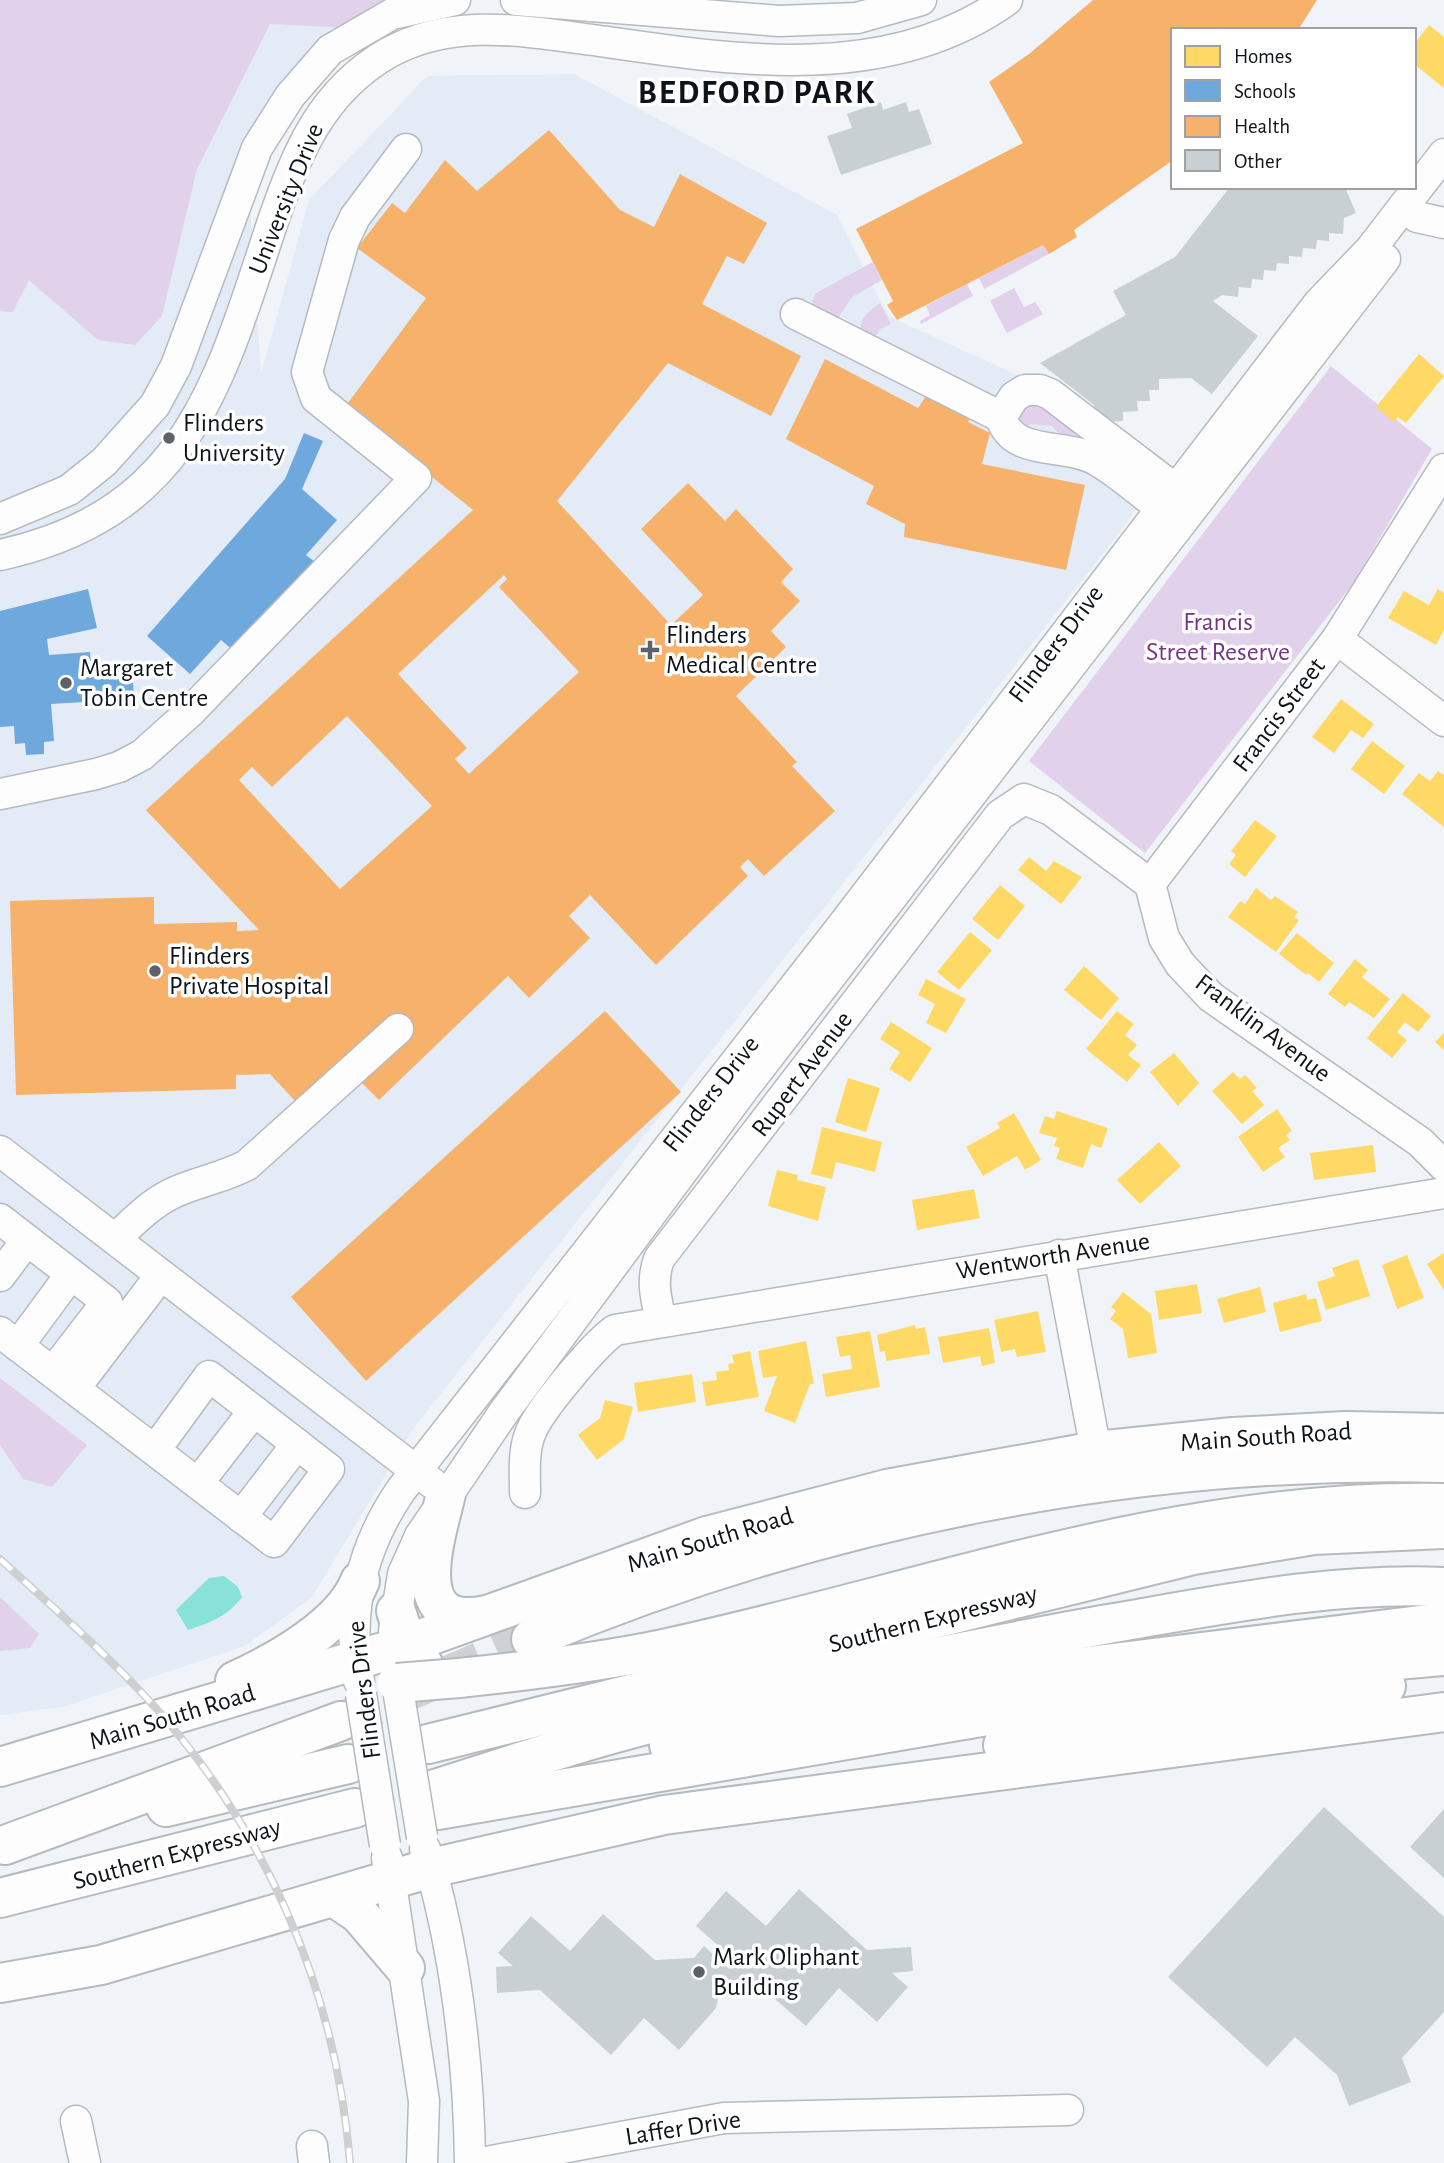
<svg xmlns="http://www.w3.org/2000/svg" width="1444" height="2163" font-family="'Alegreya Sans',sans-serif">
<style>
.built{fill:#e2ebf6}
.green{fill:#e2d1ea}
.water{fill:#89e2da}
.homes{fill:#ffd966}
.schools{fill:#6fa8dc}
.health{fill:#f6b26b;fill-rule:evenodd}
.building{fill:#c8d0d3}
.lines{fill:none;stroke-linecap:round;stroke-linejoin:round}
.highway-tunnel{stroke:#ced2d7;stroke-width:38;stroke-dasharray:38 19;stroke-linecap:butt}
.minor-casing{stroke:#b5babf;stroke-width:33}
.highway-casing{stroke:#b5babf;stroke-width:42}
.minor{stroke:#fdfdfe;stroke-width:30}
.highway{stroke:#fdfdfe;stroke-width:38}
.rail-casing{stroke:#cecfd0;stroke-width:8}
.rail{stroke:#fff;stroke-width:5;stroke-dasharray:16;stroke-linecap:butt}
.minor-bridge-casing{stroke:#b5babf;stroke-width:33;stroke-linecap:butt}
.highway-bridge-casing{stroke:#b5babf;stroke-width:42;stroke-linecap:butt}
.minor-bridge{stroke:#fdfdfe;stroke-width:30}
.highway-bridge{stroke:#fdfdfe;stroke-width:38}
.poi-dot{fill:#5c6268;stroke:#fff;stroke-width:2.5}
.labels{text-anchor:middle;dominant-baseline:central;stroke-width:7;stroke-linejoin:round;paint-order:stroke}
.street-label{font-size:26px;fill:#0d131a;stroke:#fff}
.poi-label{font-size:26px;fill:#0d131a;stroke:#fff;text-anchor:start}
.park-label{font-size:26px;fill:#773485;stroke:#fff}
.district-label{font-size:33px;font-weight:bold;letter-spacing:2px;fill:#0d131a;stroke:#fff}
</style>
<rect width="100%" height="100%" fill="#f0f4f8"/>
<polygon class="built" points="0,0 370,0 246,145 261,374 309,200 427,76 574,74 837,215 888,316 1017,375 1157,479 1120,532 414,1428 312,1597 245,1646 63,1707 0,1715"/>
<g class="green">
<polygon points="0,0 455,0 367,29 270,24 197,169 162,316 135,345 98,340 29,280 13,312 0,311"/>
<polygon points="1043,245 1049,254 984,289 979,278"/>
<polygon points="873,262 882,280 852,297 836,321 813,308 812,301 816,293"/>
<polygon points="967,284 973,296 921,324 920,321 930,315 926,306"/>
<polygon points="1014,288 1024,307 1035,302 1043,314 1007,333 990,301"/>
<path d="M880,303L891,324L880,329L873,341L861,334C858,319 869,311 880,303Z"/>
<polygon points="1331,366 1432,449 1354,582 1145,853 1029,761"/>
<polygon points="1034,399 1078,431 1076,442 1062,437 1052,426 1030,424 1019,437 1009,416"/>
<polygon points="0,1378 87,1445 52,1487 23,1479 0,1445"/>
<polygon points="0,1597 39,1634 30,1648 0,1651"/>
</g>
<path class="water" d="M224,1576L238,1587L242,1597C228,1616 210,1623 188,1630L176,1610L209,1578Z"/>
<g class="homes">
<polygon points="1429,25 1444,37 1444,88 1414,64 1414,44"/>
<polygon points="1419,354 1444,376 1406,423 1398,417 1394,422 1376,407"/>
<polygon points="1438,589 1444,593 1444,630 1436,645 1388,618 1404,591 1429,605"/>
<polygon points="1341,699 1374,724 1363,738 1351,730 1334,753 1312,737"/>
<polygon points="1372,741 1405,766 1384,794 1351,769"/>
<polygon points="1438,771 1444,775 1444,827 1402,794 1419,773 1430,781"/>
<polygon points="1255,820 1277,836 1245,877 1229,864 1236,855 1231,851"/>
<polygon points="1029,857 1046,871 1054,861 1082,877 1061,904 1018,870"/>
<polygon points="1000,885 1025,906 998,940 972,919"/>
<polygon points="1256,888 1271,900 1275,896 1298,912 1294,917 1299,920 1276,952 1228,917 1240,901 1245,904"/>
<polygon points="970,932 992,950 959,990 937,972"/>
<polygon points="1297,933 1334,963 1319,982 1308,973 1306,975 1279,954"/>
<polygon points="1355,959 1368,970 1362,977 1390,999 1374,1018 1349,1002 1345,1007 1328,994"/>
<polygon points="1084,966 1119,998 1101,1020 1064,990"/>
<polygon points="926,979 966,999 946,1033 926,1023 935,1004 918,995"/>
<polygon points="1403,993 1431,1016 1418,1032 1405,1022 1397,1032 1407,1040 1392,1058 1367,1038"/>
<polygon points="1117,1011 1134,1024 1125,1035 1137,1045 1128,1055 1141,1065 1127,1082 1086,1049"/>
<polygon points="891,1022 932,1048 910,1082 889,1069 900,1052 880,1039"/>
<polygon points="1444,1033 1444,1050 1435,1042"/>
<polygon points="1174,1053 1199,1083 1178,1106 1150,1072"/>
<polygon points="1233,1072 1240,1079 1245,1075 1257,1088 1252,1091 1264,1105 1242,1124 1212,1091"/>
<polygon points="848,1078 880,1088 866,1132 835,1122"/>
<polygon points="1277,1109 1292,1131 1286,1135 1290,1140 1278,1148 1285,1157 1263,1172 1238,1137"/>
<polygon points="1057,1111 1108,1128 1101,1148 1091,1144 1083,1168 1056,1159 1060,1148 1054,1146 1057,1138 1039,1133 1045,1116 1054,1119"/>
<polygon points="1014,1113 1041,1160 1025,1170 1017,1156 983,1176 966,1147 1000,1128 997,1123"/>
<polygon points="822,1127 882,1142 875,1172 836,1162 832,1179 811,1174"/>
<polygon points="1159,1142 1181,1166 1140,1204 1117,1180"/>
<polygon points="1373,1145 1376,1172 1314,1180 1310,1153"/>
<polygon points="777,1170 798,1175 797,1180 826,1187 818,1221 768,1206"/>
<polygon points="974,1189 980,1218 917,1230 912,1200"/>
<polygon points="1444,1253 1444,1290 1427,1264"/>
<polygon points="1407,1255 1424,1298 1397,1309 1382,1265"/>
<polygon points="1358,1259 1370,1296 1326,1310 1317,1282 1335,1276 1332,1268"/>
<polygon points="1197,1284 1202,1313 1159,1320 1155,1291"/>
<polygon points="1260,1287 1266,1312 1224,1323 1217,1299"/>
<polygon points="1123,1292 1151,1314 1157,1353 1128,1358 1123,1329 1110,1319 1116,1311 1111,1307"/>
<polygon points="1306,1294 1307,1300 1316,1298 1322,1321 1280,1332 1273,1303"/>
<polygon points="1038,1311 1046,1352 1017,1357 1015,1349 1001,1352 994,1320"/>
<polygon points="915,1325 916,1329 925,1327 930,1354 886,1361 885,1351 880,1352 877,1335"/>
<polygon points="989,1328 995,1363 982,1366 980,1356 943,1363 938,1337"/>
<polygon points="870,1331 880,1387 826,1397 822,1374 852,1369 850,1355 840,1357 836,1337"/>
<polygon points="806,1341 814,1384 810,1384 795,1423 764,1411 777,1376 763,1378 758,1351"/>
<polygon points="750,1351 759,1397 706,1406 702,1382 717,1380 716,1372 729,1370 728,1364 734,1363 732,1355"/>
<polygon points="692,1374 696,1402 638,1412 634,1383"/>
<polygon points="605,1400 633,1407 624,1439 597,1460 578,1435 600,1418"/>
</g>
<g class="schools">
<polygon points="304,433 323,441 302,489 337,520 306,555 315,562 235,652 221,640 190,674 147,636 285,479"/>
<polygon points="88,589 97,628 47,639 49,655 90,652 91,666 132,664 134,699 51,704 54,741 44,742 44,754 26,755 25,743 15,744 14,726 0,727 0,611"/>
</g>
<g class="health">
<polygon points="1093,0 1317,0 1298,30 1173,30 1173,160 1074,230 1077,237 1049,254 1043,245 897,320 887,305 893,301 856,229 1023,143 989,82 1029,54"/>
<path d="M549,130L620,210L654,227L680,174L767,223L744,264L727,256L702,304L801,356L771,416L668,363L557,501L671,625L703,595L641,529L688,483L725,521L736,509L793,569L781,582L800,601L771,631L786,647L736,696L797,762L792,766L835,811L764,876L748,859L740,867L748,876L656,965L590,895L569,916L590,938L529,998L508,976L379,1100L341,1062L297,1103L270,1074L236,1075V1089L16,1095L10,901L154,897V924L237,922V931L259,930L146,810L473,510L345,407L426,298L357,248L392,203L405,213L445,160L477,191ZM504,575L507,579L499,587L579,672L469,774L455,759L467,748L398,674ZM347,716L432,806L340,889L239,780L252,767L272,787Z"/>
<polygon points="825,359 918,408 928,393 972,415 968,422 990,433 982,464 1085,485 1066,570 904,537 905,524 866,504 874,486 786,439"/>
<polygon points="605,1011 681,1092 366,1381 291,1297"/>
</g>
<g class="building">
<polygon points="881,102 883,110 906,102 909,112 919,109 932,144 841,175 827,136 852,128 847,114"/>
<polygon points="1230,187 1345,187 1356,213 1344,218 1343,234 1329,233 1329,241 1317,240 1316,249 1303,248 1302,257 1289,256 1289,264 1277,263 1276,271 1264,270 1263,280 1252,279 1251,288 1239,287 1238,297 1222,295 1213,301 1258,336 1212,394 1191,378 1159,379 1159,390 1149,390 1150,401 1137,401 1138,411 1123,412 1123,421 1099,422 1094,405 1040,363 1126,315 1113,291 1175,257"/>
<polygon points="1324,1807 1444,1917 1444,2012 1402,2058 1411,2082 1349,2106 1337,2075 1295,2037 1267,2067 1168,1977"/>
<polygon points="1444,1809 1444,1878 1410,1847"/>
<polygon points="799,1889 867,1950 911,1947 913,1971 892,1973 908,1987 877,2022 839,1988 806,2026 753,1980 722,1980 716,2008 679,2050 644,2018 611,2055 540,1990 497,1993 496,1967 513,1966 498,1953 531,1916 570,1951 603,1914 655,1960 694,1958 704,1946 716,1957 730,1956 696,1926 726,1891 766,1926"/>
</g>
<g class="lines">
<polyline class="highway-tunnel" points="341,1721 531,1639"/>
<defs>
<g id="minor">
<polyline points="516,0 779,21 857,18 921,0"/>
<polyline points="1417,217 1444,223"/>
<polyline points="796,314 1001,417"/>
<polyline points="0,519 69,490 104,462 155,405 176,366 257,148 290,96 330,50 392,14 455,0"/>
<path d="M1175,519C1149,500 1125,477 1098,461C1068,442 1012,458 1001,417L1014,397L1025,390H1040L1050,394L1188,499"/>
<path d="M0,555C188,514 219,383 273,221C296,153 322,91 388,53C453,17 524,31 593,40C730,60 887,86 1007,0"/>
<polyline points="1337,639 1444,721"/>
<polyline points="0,794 96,774 119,767 142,755 190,712 416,478 316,398 307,372 344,240 355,217 406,149"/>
<polyline points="1150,884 1337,639 1444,469"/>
<polyline points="0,1151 432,1483"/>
<polyline points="0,1219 71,1274 18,1346"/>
<path d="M115,1239C132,1223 149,1205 171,1194C195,1182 223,1178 247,1165L398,1029"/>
<polyline points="1059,1255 1096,1451"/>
<polyline points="0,1276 27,1240"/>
<path d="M661,1321C656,1298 651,1281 659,1259L1000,815L1024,799L1051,810L1150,884L1164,938L1180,964L1211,997L1420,1142L1444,1166"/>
<polyline points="0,1332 274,1542 329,1469 209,1376 155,1450"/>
<polyline points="53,1372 107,1302 71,1274"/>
<polyline points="75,1388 161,1275"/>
<polyline points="198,1483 254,1411"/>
<path d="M525,1493C525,1474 523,1452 530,1434C538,1411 595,1344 615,1330L1444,1193"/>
<polyline points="241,1517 297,1444"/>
<polyline points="394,1631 403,1574 420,1536 504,1412 745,1087 1385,259"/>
<path d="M359,1681C346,1612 362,1547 401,1490L842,926L1318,304L1370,250L1444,154"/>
<path d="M425,1849C455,1944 469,2063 470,2163"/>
<polyline points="387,1858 424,2101 422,2163"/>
<polyline points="76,2121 85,2163"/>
<polyline points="312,2146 314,2163"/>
<polyline points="481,2163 724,2118 1068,2110"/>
</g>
<g id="highway">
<path d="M446,1494C436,1536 403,1632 486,1615"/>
<polyline points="396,1611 408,1648 423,1664"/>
<path d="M531,1639C817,1519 1133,1455 1444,1463"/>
<path d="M459,1678C527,1671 595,1663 663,1649C922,1593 1176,1497 1444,1503"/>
<path d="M235,1681C277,1662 343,1625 360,1581"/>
<polyline points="428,1744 1193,1555 1314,1535 1444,1529"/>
<polyline points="669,1745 1048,1671 1444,1622"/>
<polyline points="1003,1745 1152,1718 1386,1686"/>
<polyline points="0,1767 393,1649 707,1536 887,1489 1096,1451 1233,1437 1345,1431 1444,1433"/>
<path d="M435,1789C499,1769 563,1747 627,1730C786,1687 947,1653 1108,1624C1220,1605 1330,1582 1444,1587"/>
<polyline points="166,1807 348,1764"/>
<polyline points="438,1810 1098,1697 1329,1666 1444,1656"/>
<polyline points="5,1845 341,1721"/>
<polyline points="334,1897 359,1914 405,1968"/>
<polyline points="0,1898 355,1808"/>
<polyline points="0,1983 101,1965 431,1868 664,1815 1444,1712"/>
</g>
</defs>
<use href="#minor" class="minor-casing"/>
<use href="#highway" class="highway-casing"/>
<use href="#minor" class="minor"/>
<use href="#highway" class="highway"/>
<defs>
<path id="rail" d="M0,1559C48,1603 98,1646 142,1693C263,1822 336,1987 350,2163"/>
</defs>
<use href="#rail" class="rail-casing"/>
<use href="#rail" class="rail"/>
<defs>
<g id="minor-bridge">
<polyline points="397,1683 422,1837"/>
<polyline points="361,1694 385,1845"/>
</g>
<polyline id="highway-bridge" points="397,1683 459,1678"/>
</defs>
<use href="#minor-bridge" class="minor-bridge-casing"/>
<use href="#highway-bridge" class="highway-bridge-casing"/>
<use href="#minor-bridge" class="minor-bridge"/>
<use href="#highway-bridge" class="highway-bridge"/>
</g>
<g class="poi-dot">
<circle cx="169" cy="438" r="7"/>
<path d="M646.5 639.5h7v7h7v7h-7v7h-7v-7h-7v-7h7z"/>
<circle cx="66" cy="683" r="7"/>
<circle cx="155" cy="971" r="7"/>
<circle cx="699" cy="1972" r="7"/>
</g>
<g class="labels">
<g class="street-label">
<text transform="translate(286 199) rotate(-68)">University Drive</text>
<text transform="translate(1056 644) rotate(-53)">Flinders Drive</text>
<text transform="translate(1279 715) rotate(-53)">Francis Street</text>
<text transform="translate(1263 1028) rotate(37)">Franklin Avenue</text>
<text transform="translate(802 1074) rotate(-53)">Rupert Avenue</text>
<text transform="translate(711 1094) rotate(-52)">Flinders Drive</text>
<text transform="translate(1053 1256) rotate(-9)">Wentworth Avenue</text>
<text transform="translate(1266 1437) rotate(-4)">Main South Road</text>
<text transform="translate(710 1540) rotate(-17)">Main South Road</text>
<text transform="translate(933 1619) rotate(-14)">Southern Expressway</text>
<text transform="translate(364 1690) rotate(-97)">Flinders Drive</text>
<text transform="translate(172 1717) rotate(-17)">Main South Road</text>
<text transform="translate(177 1854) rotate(-15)">Southern Expressway</text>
<text transform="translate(683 2128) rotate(-9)">Laffer Drive</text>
</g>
<g class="poi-label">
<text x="183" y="423">Flinders<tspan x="183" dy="30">University</tspan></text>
<text x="666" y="635">Flinders<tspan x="666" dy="30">Medical Centre</tspan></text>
<text x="80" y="668">Margaret<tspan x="80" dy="30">Tobin Centre</tspan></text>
<text x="169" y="956">Flinders<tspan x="169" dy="30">Private Hospital</tspan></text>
<text x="713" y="1957">Mark Oliphant<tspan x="713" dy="30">Building</tspan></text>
</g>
<g class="park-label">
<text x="1218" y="622">Francis<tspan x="1218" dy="30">Street Reserve</tspan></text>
</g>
<g class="district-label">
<text x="757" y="93">BEDFORD PARK</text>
</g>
</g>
<rect x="1171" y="28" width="245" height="161" fill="#ffffff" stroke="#9ea1a3" stroke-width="2"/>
<rect x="1185" y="46" width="35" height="21" fill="#ffd966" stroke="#9ea1a3" stroke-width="2"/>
<text x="1234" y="63" font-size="21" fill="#0d131a">Homes</text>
<rect x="1185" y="80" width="35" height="21" fill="#6fa8dc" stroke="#9ea1a3" stroke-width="2"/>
<text x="1234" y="98" font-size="21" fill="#0d131a">Schools</text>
<rect x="1185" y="116" width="35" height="21" fill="#f6b26b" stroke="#9ea1a3" stroke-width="2"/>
<text x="1234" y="133" font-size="21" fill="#0d131a">Health</text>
<rect x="1185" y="150" width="35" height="21" fill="#c8d0d3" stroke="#9ea1a3" stroke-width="2"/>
<text x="1234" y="168" font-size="21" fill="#0d131a">Other</text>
</svg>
